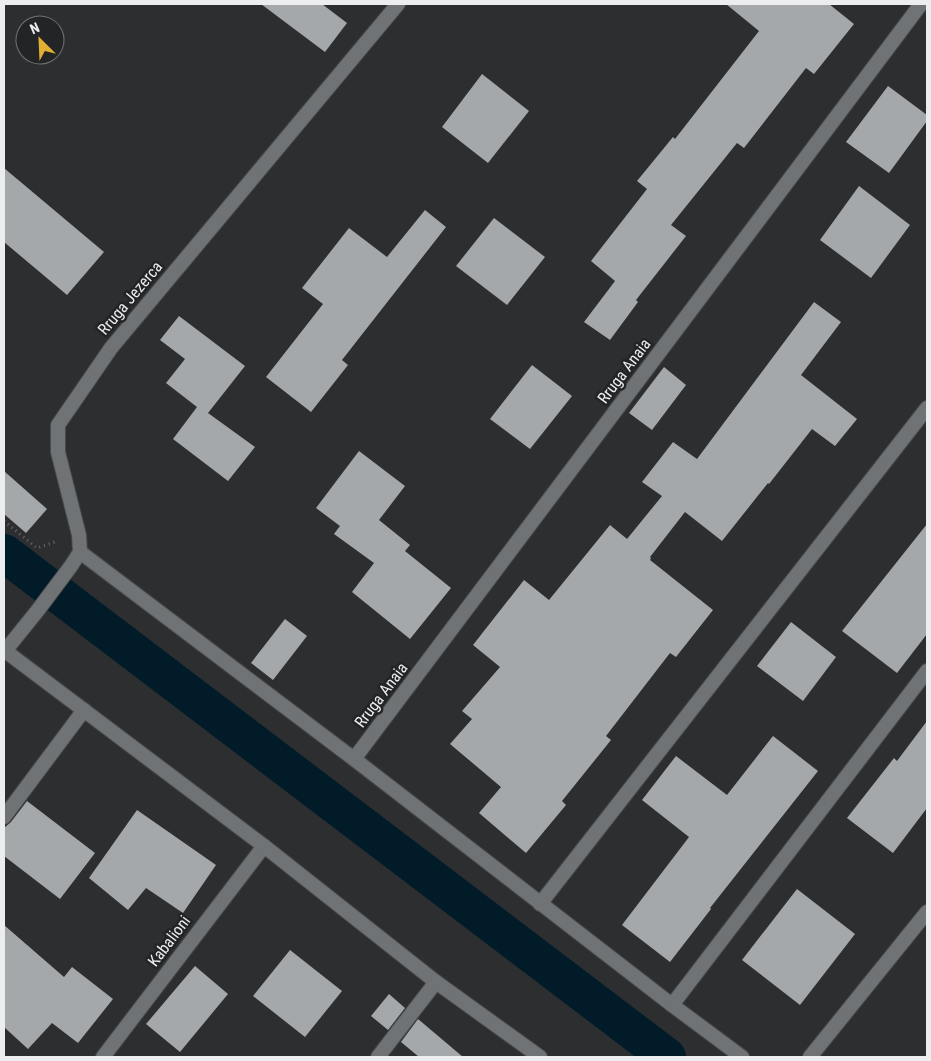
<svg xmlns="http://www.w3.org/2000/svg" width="931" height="1061" font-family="'Roboto Condensed',sans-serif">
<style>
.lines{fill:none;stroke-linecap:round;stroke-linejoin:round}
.canal{stroke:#011b29;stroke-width:38}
.building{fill:#a5a8aa}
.minor-casing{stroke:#484a4b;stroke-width:16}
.tertiary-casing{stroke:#484a4b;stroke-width:16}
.path{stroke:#686a6b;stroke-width:3;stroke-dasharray:1 4;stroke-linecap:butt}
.minor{stroke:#707375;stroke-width:14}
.tertiary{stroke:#707375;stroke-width:14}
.labels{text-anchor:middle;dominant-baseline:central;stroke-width:5;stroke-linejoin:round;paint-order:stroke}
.street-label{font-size:16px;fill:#ecedee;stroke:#222426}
</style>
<rect width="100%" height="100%" fill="#2c2e30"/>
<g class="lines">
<polyline class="canal" points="4,553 667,1057"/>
</g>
<g class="building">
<polygon points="261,4 322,4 347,23 325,52"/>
<polygon points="726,4 829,4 854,24 814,74 806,68 744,148 737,143 671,225 686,236 636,300 638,302 610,340 584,322 615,281 591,261 647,189 637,181 673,137 675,139 759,31"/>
<polygon points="482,74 529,111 488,163 442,127"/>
<polygon points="888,86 927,115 927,121 889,173 846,142"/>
<polygon points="4,168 104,252 67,295 4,242"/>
<polygon points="859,186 910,225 871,278 820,240"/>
<polygon points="425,210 446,227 342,360 348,365 311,412 266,377 323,304 302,288 349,228 387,257"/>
<polygon points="494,218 545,257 507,305 456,266"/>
<polygon points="814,302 841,322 801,375 857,419 835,446 812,429 769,484 768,483 722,541 685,512 650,557 651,558 650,560 713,610 676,657 670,653 606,736 611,740 562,801 566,805 526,853 479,813 501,787 450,744 472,719 462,711 500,667 473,645 524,580 549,600 610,525 627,539 662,496 642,482 673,442 697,459"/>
<polygon points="179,316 245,366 208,413 255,447 228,481 173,439 197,407 166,383 185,359 160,340"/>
<polygon points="532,365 572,396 530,449 490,419"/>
<polygon points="664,367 686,385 652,430 629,413"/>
<polygon points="359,451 405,486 379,520 410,545 405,551 451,588 410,639 352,592 374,563 334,534 340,526 316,508"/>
<polygon points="4,471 47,509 26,533 4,514"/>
<polygon points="927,524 927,634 897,673 842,631"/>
<polygon points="285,619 307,636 273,680 251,663"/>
<polygon points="791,622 836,657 803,701 757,666"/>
<polygon points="927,721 927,808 893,853 847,818 894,758 897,761"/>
<polygon points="773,736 818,771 710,908 711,909 670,962 622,925 689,837 642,800 676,756 727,795"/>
<polygon points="27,801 95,853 60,899 4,856 4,828 11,822"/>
<polygon points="137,810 216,865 183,913 146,888 128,910 89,878"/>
<polygon points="797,889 855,934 800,1005 742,960"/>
<polygon points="4,925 64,977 72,967 113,999 78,1043 52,1023 28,1049 4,1027"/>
<polygon points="290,950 342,991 305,1037 253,996"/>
<polygon points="195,966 228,994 180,1052 146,1024"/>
<polygon points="389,994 405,1008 388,1030 371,1016"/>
<polygon points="418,1019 463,1057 419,1057 401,1042"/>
</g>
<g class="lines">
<defs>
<g id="minor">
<polyline points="80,552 354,759 672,1005 742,1057"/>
<polyline points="5,651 38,610 71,566 80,552 79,535 58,452 58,425 111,348 398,4"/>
<polyline points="354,759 921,4"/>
<polyline points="4,817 84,710"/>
<polyline points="540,904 927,408"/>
<polyline points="672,1005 927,671"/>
<polyline points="103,1057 264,846"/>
<polyline points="378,1057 436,982"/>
<polyline points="810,1057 927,912"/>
</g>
<polyline id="tertiary" points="4,650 264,846 436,982 540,1057"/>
</defs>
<use href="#minor" class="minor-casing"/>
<use href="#tertiary" class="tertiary-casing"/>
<polyline class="path" points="4,521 37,548 55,542"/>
<use href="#minor" class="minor"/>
<use href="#tertiary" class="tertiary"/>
</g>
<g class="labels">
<g class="street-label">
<text transform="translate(130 298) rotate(-50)">Rruga Jezerca</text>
<text transform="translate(624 371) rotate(-53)">Rruga Anaia</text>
<text transform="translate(381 695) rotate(-53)">Rruga Anaia</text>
<text transform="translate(169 941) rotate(-53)">Kabalioni</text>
</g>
</g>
<rect width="931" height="1061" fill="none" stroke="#ecedee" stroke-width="10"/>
<g transform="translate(40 40) rotate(336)"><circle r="24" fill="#222426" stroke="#737476"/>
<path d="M0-4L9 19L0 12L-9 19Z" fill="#e0af34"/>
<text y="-8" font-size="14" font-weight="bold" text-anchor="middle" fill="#ecedee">N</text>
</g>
</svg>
